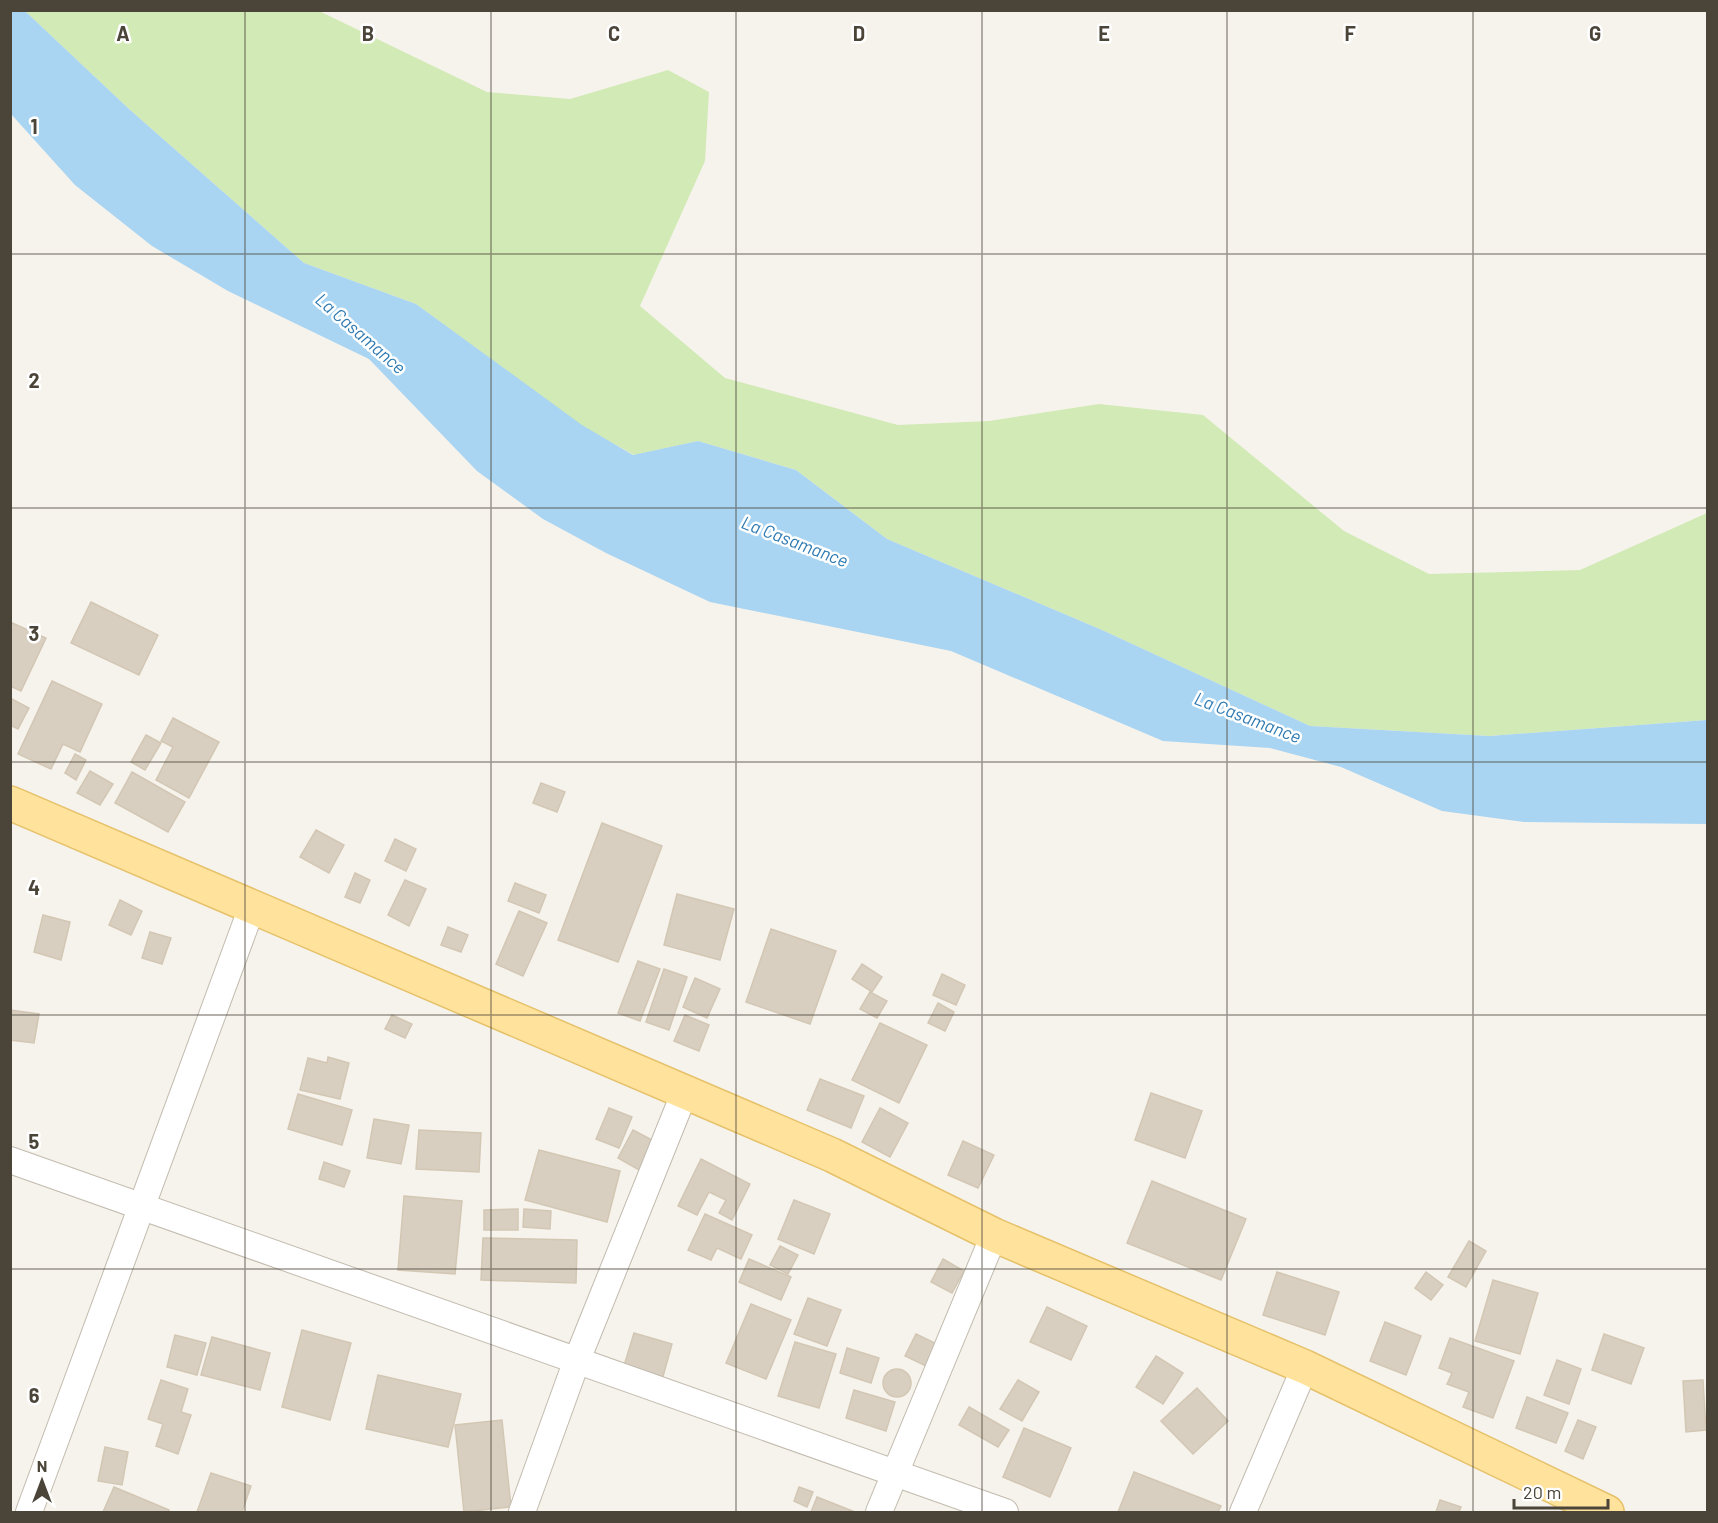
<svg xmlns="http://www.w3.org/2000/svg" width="1718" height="1523" font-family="Barlow,sans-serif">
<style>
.green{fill:#d2eab5}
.water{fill:#a9d4f2}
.building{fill:#d8cfc1;stroke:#d3c7b4;stroke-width:1.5}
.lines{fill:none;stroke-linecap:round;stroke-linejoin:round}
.minor-casing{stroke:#c2bbae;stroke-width:28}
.primary-casing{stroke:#e6c16a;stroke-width:36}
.minor{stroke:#fff;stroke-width:26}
.primary{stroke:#ffe39c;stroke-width:33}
.grid{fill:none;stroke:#4b4439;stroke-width:1.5;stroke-opacity:0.55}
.labels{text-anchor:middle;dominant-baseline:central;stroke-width:5;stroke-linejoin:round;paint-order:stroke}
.water-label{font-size:18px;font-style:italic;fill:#2e7ab2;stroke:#fff}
.grid-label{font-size:20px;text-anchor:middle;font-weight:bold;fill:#4b4439;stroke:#fff;stroke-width:5;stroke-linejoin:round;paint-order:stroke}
</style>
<rect width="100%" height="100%" fill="#f6f3ec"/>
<polygon class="green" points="25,11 319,11 487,92 570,99 668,70 709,92 705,161 640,306 725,378 898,425 989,421 1099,404 1203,415 1344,531 1429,574 1580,570 1707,513 1707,720 1489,736 1310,726 1102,630 887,539 796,470 698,441 634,455 582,426 416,304 304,263 129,109"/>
<polygon class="water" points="11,10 25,11 129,109 304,263 416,304 582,425 633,455 698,441 796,470 887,539 1102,630 1310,726 1489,736 1707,720 1707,824 1524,822 1442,811 1341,767 1270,748 1163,741 951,651 710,602 606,553 543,519 477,471 369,359 228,291 152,246 75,185 11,114"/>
<g class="building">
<polygon points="91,602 158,635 139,675 71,643"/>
<polygon points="10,622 46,638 21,691 10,686"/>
<polygon points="52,681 102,704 80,752 63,744 51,769 18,754"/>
<polygon points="10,698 29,708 18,729 10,725"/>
<polygon points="173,718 219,742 189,798 156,780 173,747 161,741"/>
<polygon points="146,735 161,743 145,770 131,762"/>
<polygon points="75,754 86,760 76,780 65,773"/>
<polygon points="90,771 113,784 100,805 77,793"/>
<polygon points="132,772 185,802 168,832 115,803"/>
<polygon points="541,783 565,792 557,812 533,803"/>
<polygon points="602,823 662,846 618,962 558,940"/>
<polygon points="316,830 344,845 329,873 300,857"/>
<polygon points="395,839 416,849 406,871 385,861"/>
<polygon points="355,873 370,880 360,903 345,897"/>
<polygon points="405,880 426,889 409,926 388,915"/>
<polygon points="515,883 546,895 539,913 508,901"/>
<polygon points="677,894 734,909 720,960 664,945"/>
<polygon points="120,900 142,911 131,935 109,925"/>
<polygon points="519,911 547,923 523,976 496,964"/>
<polygon points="43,915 70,922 61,960 34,952"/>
<polygon points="448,927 468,935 461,952 441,945"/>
<polygon points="771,929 836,951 810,1024 746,1002"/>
<polygon points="150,932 171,938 162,964 142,958"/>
<polygon points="638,961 660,969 640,1021 618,1013"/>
<polygon points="862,964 882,977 872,992 852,979"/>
<polygon points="664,969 687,977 669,1030 646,1022"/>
<polygon points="942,974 965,985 956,1005 933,995"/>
<polygon points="695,978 720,989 707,1018 683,1007"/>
<polygon points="870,992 887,1001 877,1018 860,1009"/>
<polygon points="938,1003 954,1012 945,1031 928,1023"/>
<polygon points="10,1010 39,1014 34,1043 10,1040"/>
<polygon points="392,1015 412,1024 405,1038 385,1029"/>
<polygon points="685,1015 709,1025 699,1051 674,1041"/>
<polygon points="880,1023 927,1045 899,1103 852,1080"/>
<polygon points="328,1057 349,1063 340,1099 300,1090 308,1058 327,1063"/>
<polygon points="820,1079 864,1096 851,1128 807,1110"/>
<polygon points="1151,1093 1202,1111 1185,1158 1135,1140"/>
<polygon points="298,1094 352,1110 342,1145 288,1129"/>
<polygon points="609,1108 632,1117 619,1148 596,1139"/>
<polygon points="880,1108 908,1123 890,1157 862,1142"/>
<polygon points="374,1119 409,1125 401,1164 367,1158"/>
<polygon points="419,1130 481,1133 479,1172 416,1169"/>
<polygon points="633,1130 654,1141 639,1170 618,1158"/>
<polygon points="963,1141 994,1155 978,1188 948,1175"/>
<polygon points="539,1150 620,1171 607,1222 525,1200"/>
<polygon points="701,1159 750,1184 732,1220 719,1213 726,1200 709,1192 697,1215 678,1206"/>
<polygon points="324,1162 350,1171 344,1187 319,1179"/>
<polygon points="1152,1181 1246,1219 1221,1280 1127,1243"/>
<polygon points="404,1196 462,1201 455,1274 398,1270"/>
<polygon points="794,1200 830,1214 814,1254 778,1239"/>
<polygon points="518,1209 518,1230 484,1230 484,1210"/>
<polygon points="524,1209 551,1211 550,1229 523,1227"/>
<polygon points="705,1214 752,1235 741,1259 717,1248 711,1260 688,1250"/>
<polygon points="483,1238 577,1240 576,1283 481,1280"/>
<polygon points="1469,1241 1486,1251 1466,1287 1448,1277"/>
<polygon points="780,1246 798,1255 788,1274 770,1265"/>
<polygon points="749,1259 791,1277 781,1300 739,1282"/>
<polygon points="943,1259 964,1271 952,1293 931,1282"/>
<polygon points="1277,1272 1339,1292 1325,1335 1263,1315"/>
<polygon points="1426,1272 1443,1285 1431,1300 1415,1288"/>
<polygon points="1493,1280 1538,1293 1520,1354 1475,1341"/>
<polygon points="808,1298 841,1310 827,1346 794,1334"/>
<polygon points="751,1304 791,1320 766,1379 726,1363"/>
<polygon points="1047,1307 1087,1326 1071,1360 1030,1342"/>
<polygon points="1385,1322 1421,1336 1406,1375 1370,1361"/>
<polygon points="302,1330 351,1343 330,1420 282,1407"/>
<polygon points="634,1333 672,1344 662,1380 623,1369"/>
<polygon points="916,1334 937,1344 926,1366 905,1356"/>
<polygon points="1604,1334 1644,1348 1631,1384 1592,1370"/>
<polygon points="175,1335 206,1343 197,1375 167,1367"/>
<polygon points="212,1337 270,1353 260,1390 201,1375"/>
<polygon points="1450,1338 1514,1361 1493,1418 1463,1407 1469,1392 1447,1384 1452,1373 1439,1368"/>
<polygon points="795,1342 836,1354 819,1408 778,1396"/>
<polygon points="847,1348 879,1358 871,1383 840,1373"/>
<polygon points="1156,1356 1183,1373 1163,1404 1136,1387"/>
<polygon points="1557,1360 1581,1369 1569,1404 1544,1395"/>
<circle cx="897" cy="1383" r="14"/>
<polygon points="378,1375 461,1394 448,1447 366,1429"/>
<polygon points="161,1380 188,1389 181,1412 191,1415 178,1454 156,1446 163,1424 148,1419"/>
<polygon points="1018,1380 1039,1392 1022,1421 1000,1409"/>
<polygon points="1703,1380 1706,1430 1686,1432 1683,1381"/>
<polygon points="1197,1388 1228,1421 1193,1454 1161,1421"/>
<polygon points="854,1390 895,1402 886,1431 846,1418"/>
<polygon points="1527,1397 1568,1413 1556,1443 1516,1428"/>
<polygon points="969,1407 1009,1430 998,1447 959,1425"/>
<polygon points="502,1420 511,1507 464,1512 455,1425"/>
<polygon points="1578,1420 1596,1427 1583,1459 1565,1451"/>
<polygon points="1024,1428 1071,1448 1050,1497 1003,1477"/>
<polygon points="105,1447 128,1452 122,1485 98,1481"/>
<polygon points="1134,1472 1221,1506 1218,1512 1118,1512"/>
<polygon points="211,1473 251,1486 242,1512 197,1512"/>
<polygon points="114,1487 169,1510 168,1512 103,1512"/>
<polygon points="799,1487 813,1492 807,1507 794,1501"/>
<polygon points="817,1497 855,1512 811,1512"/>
<polygon points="1440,1500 1461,1507 1459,1512 1436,1512"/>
</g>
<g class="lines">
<defs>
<g id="minor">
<polyline points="10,1160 1005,1512"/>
<polyline points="29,1512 252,907"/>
<polyline points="522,1512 577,1360 684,1094"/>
<polyline points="879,1512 994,1235"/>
<polyline points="1243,1512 1305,1367"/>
</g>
<polyline id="primary" points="10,803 832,1155 994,1235 1305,1367 1607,1512"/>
</defs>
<use href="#minor" class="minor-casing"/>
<use href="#primary" class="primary-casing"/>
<use href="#minor" class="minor"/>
<use href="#primary" class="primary"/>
</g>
<path class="grid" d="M245,10V1512M491,10V1512M736,10V1512M982,10V1512M1227,10V1512M1473,10V1512M10,254H1708M10,508H1708M10,762H1708M10,1015H1708M10,1269H1708"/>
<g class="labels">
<g class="water-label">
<text transform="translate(361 333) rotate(41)">La Casamance</text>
<text transform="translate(795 541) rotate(21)">La Casamance</text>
<text transform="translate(1248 717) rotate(21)">La Casamance</text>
</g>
</g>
<g class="grid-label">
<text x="123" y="41">A</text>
<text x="368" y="41">B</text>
<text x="614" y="41">C</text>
<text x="859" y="41">D</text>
<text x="1104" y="41">E</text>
<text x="1350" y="41">F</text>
<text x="1595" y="41">G</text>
<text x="34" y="134">1</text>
<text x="34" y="388">2</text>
<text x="34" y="641">3</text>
<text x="34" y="895">4</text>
<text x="34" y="1149">5</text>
<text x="34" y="1403">6</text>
</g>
<rect width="1718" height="1523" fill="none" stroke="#4b4439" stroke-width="24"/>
<g transform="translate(42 1481)" stroke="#ffffff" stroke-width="4.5" paint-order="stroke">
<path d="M0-4.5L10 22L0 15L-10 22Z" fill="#4b4439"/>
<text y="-9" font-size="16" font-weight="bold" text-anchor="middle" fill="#4b4439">N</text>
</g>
<path d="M1514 1499v9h94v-9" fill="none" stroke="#4b4439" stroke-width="3"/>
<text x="1523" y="1499" font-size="18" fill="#4b4439" stroke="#ffffff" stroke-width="4.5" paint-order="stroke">20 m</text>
</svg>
